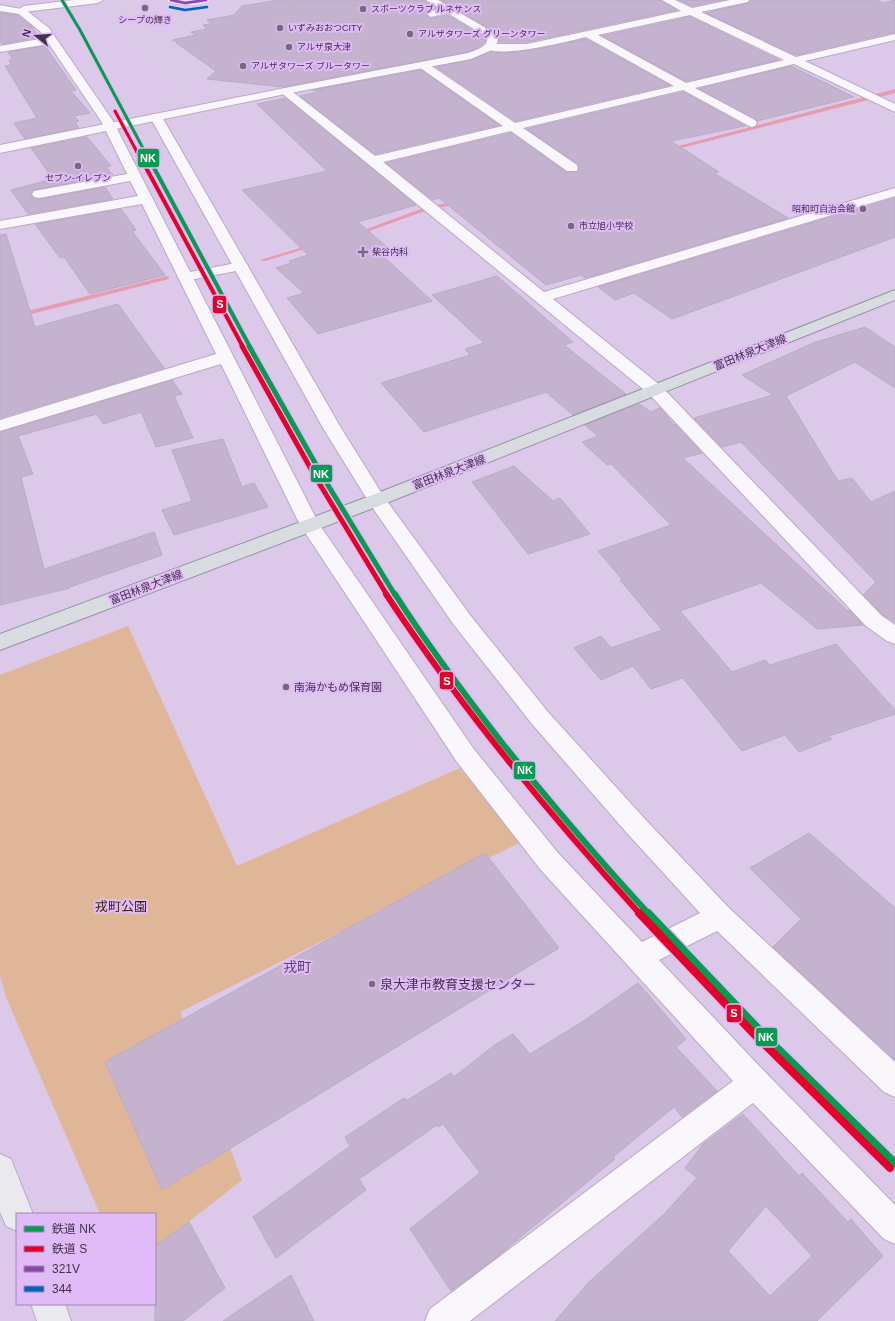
<svg xmlns="http://www.w3.org/2000/svg" width="895" height="1321" font-family="Helvetica,'Noto Sans JP',sans-serif">
<style>
.green{fill:#e0b699}
.lines{fill:none;stroke-linecap:round;stroke-linejoin:round}
.stream{fill:#e69bae;fill-rule:evenodd}
.building{fill:#c4b2cf;stroke:#baabc5;fill-rule:evenodd}
.service-casing{stroke:#b9a9c3;stroke-width:1}
.pedestrian-casing{stroke:#b9a9c3;stroke-width:2}
.minor-casing{stroke:#b9a9c3;stroke-width:2}
.tertiary-casing{stroke:#b9a9c3;stroke-width:2}
.secondary-casing{stroke:#b9a9c3;stroke-width:2}
.primary-casing{stroke:#9092a2;stroke-width:2}
.path{stroke:#d7d0db;stroke-width:1.5;stroke-dasharray:1 1;stroke-linecap:butt}
.service{fill:#faf7fc;fill-rule:evenodd}
.pedestrian{fill:#faf7fc;fill-rule:evenodd}
.minor{fill:#faf7fc;fill-rule:evenodd}
.tertiary{fill:#faf7fc;fill-rule:evenodd}
.secondary{fill:#e9e9ee;fill-rule:evenodd}
.primary{fill:#d8dce0;fill-rule:evenodd}
.path-bridge{stroke:#d7d0db;stroke-width:1.5;stroke-dasharray:1 1;stroke-linecap:butt}
.bus-1-casing{stroke:#e0bbf7;stroke-width:4}
.bus-2-casing{stroke:#e0bbf7;stroke-width:4}
.bus-1{stroke:#8e44ad;stroke-width:2.5}
.bus-2{stroke:#0065bd;stroke-width:2.5}
.rail-1-far4-casing{stroke:#e0bbf7;stroke-width:4.5}
.rail-1-far3-casing{stroke:#e0bbf7;stroke-width:6}
.rail-1-far2-casing{stroke:#e0bbf7;stroke-width:8}
.rail-1-far1-casing{stroke:#e0bbf7;stroke-width:10}
.rail-1-casing{stroke:#e0bbf7;stroke-width:11}
.rail-2-far4-casing{stroke:#e0bbf7;stroke-width:4.5}
.rail-2-far3-casing{stroke:#e0bbf7;stroke-width:6}
.rail-2-far2-casing{stroke:#e0bbf7;stroke-width:8}
.rail-2-far1-casing{stroke:#e0bbf7;stroke-width:10}
.rail-2-casing{stroke:#e0bbf7;stroke-width:11}
.rail-1-far4{stroke:#079a50;stroke-width:3}
.rail-1-far3{stroke:#079a50;stroke-width:4}
.rail-1-far2{stroke:#079a50;stroke-width:5}
.rail-1-far1{stroke:#079a50;stroke-width:6}
.rail-1{stroke:#079a50;stroke-width:8}
.rail-2-far4{stroke:#e4002b;stroke-width:3}
.rail-2-far3{stroke:#e4002b;stroke-width:4}
.rail-2-far2{stroke:#e4002b;stroke-width:5}
.rail-2-far1{stroke:#e4002b;stroke-width:6}
.rail-2{stroke:#e4002b;stroke-width:8}
.poi-dot{fill:#786782;stroke:#e0bbf7;stroke-width:1.5}
.labels{text-anchor:middle;dominant-baseline:central;stroke-width:4;stroke-linejoin:round;paint-order:stroke}
.far-poi-label{font-size:9px;fill:#42334b;stroke:#e0bbf7;text-anchor:start}
.street-label{font-size:11px;fill:#42334b;stroke:#e0bbf7}
.poi-label{font-size:11px;fill:#42334b;stroke:#e0bbf7;text-anchor:start}
.near-park-label{font-size:13px;fill:#3e2602;stroke:#e0bbf7}
.near-poi-label{font-size:13px;fill:#42334b;stroke:#e0bbf7;text-anchor:start}
.near-neighbourhood-label{font-size:14px;fill:#603f73;stroke:#e0bbf7}
.line-badge{stroke:#e0bbf7;stroke-width:1.5}
.badge-label{font-size:11px;text-anchor:middle;font-weight:bold;fill:#fff}
</style>
<rect width="100%" height="100%" fill="#dcc8e9"/>
<polygon class="green" points="128,626 237,866 460,768 519,843 180,1012 242,1180 155,1248 155,1214 100,1214 6,997 0,976 0,675"/>
<g class="lines">
<g class="stream">
<polygon points="895,89 895,93 666,152 663,150"/>
<polygon points="459,200 461,201 461,203 425,211 358,235 353,234 421,209"/>
<polygon points="313,244 318,245 265,261 260,260"/>
<polygon points="167,276 169,277 169,279 0,322 0,318"/>
</g>
</g>
<g class="building">
<polygon points="279,0 425,0 437,8 427,11 426,14 430,18 447,15 486,38 486,40 480,46 468,52 282,87 207,79 216,71 172,40 196,35 191,32 207,29 203,25 211,24 207,20 234,15 242,6"/>
<polygon points="441,0 661,0 677,10 527,42 499,42 497,33"/>
<polygon points="679,0 723,0 692,6"/>
<polygon points="750,0 877,0 883,3 895,0 895,32 796,55 706,13 748,3"/>
<polygon points="0,13 17,15 31,26 39,37 2,44 0,40"/>
<polygon points="690,17 779,60 686,81 602,36"/>
<polygon points="586,39 670,85 515,121 436,67 471,60 491,52 503,53 533,50"/>
<polygon points="45,46 76,90 71,91 90,113 74,116 79,121 75,122 79,128 25,139 14,123 37,118 5,66 11,65 9,60 13,60 8,52"/>
<polygon points="791,66 854,97 757,121 699,89"/>
<polygon points="421,70 499,125 375,154 300,96 321,91 312,90"/>
<polygon points="683,92 745,126 671,141 719,172 714,173 788,218 585,278 581,275 546,285 439,198 433,200 386,163 511,133 566,172 577,172 579,168 578,164 527,129"/>
<polygon points="286,98 416,205 358,222 394,253 383,256 432,301 318,334 287,298 304,293 276,268 291,263 289,261 308,255 242,190 327,171 257,104"/>
<polygon points="87,137 111,166 106,167 113,175 34,190 31,195 34,198 39,199 105,187 113,199 28,214 11,190 53,179 31,148"/>
<polygon points="895,198 895,237 672,319 634,293 615,300 598,287"/>
<polygon points="121,209 136,230 132,231 165,275 90,294 64,257 60,258 35,224"/>
<polygon points="6,234 35,327 118,304 164,368 0,418 0,235"/>
<polygon points="497,276 573,342 564,345 626,394 573,415 546,392 424,432 381,383 470,355 465,349 484,343 432,295"/>
<polygon points="865,327 895,347 895,388 855,362 786,396 838,481 852,478 871,502 895,491 895,622 883,615 863,595 876,582 741,442 722,447 694,418 773,395 742,375 813,343"/>
<polygon points="172,380 182,394 174,396 193,438 156,447 141,412 103,424 97,414 18,436 33,474 21,477 44,569 154,532 162,555 70,587 70,588 0,605 0,432"/>
<polygon points="639,404 651,412 660,408 674,425 675,424 702,453 683,458 848,611 849,610 863,625 817,629 761,583 680,611 732,672 765,660 770,665 836,644 895,710 895,714 829,736 832,739 799,752 785,735 742,751 683,678 651,689 633,666 601,680 574,648 601,636 611,648 662,630 620,580 622,579 598,551 671,525 611,464 607,465 582,442 598,436 585,425"/>
<polygon points="223,439 242,487 254,483 268,507 174,535 162,510 192,501 172,450"/>
<polygon points="514,466 553,501 560,498 590,534 528,554 472,482"/>
<polygon points="809,833 895,908 895,1060 773,947 801,919 750,868"/>
<polygon points="485,853 559,948 162,1190 105,1062"/>
<polygon points="638,983 686,1039 676,1047 717,1091 682,1117 674,1107 613,1157 615,1159 493,1260 451,1291 410,1229 480,1173 443,1124 438,1127 437,1125 359,1179 366,1190 276,1258 253,1217 350,1146 345,1137 404,1098 406,1101 451,1073 454,1077 496,1044 513,1034 530,1054 582,1022"/>
<path d="M743,1114L799,1176L802,1173L848,1222L851,1219L883,1256L817,1321H555L589,1282L664,1214L697,1178L685,1168L703,1144ZM766,1206L812,1256L770,1296L728,1251Z"/>
<polygon points="189,1222 225,1288 183,1321 155,1321 155,1246"/>
<polygon points="291,1275 314,1321 223,1321"/>
</g>
<g class="lines">
<defs>
<g id="service">
<path d="M167,0H210C201,8 179,5 168,2Z"/>
<polygon points="448,7 452,10 451,12 431,17 427,14 428,12"/>
</g>
<polygon id="pedestrian" points="73,0 103,0 98,3 24,12 19,9 24,6"/>
<g id="minor">
<path d="M662,0H675L692,8L730,0H749L748,2L701,12L796,57L895,34V40L805,61L895,104V112L794,64L695,88L755,120L757,123L755,126L751,127L683,90L523,128L577,165L578,168L577,171H567L511,131L383,162L544,292L895,188V196L553,299L661,386L882,616L895,625V644L887,641L866,626L649,394L279,91L281,89H289L375,156L503,126L419,67L417,65L423,62L427,63L515,123L674,86L586,37C570,41 495,60 485,47L490,44H527L681,11ZM690,15L784,60L686,83L598,35Z"/>
<polygon points="0,5 26,10 49,28 113,121 319,524 473,748 558,853 642,942 700,913 626,832 532,724 454,625 370,504 323,428 150,117 152,114 160,114 162,117 341,428 384,497 470,615 548,712 644,818 729,908 895,1062 895,1097 884,1092 717,931 659,960 766,1073 895,1205 895,1244 884,1239 753,1103 470,1321 425,1321 430,1309 733,1081 540,869 457,762 300,525 221,364 0,431 0,420 216,354 142,204 0,229 0,221 138,196 130,181 39,198 34,197 32,194 34,191 127,174 101,121 49,44 0,52 0,46 45,38 41,32 19,14 0,11"/>
</g>
<g id="tertiary">
<path d="M426,0H438L496,34L498,41L494,49L471,59L285,94L0,153V145L285,88L468,53C475,50 489,47 487,37Z"/>
<polygon points="241,262 246,263 248,266 246,269 185,281 180,280 178,277 180,274 185,273"/>
</g>
<g id="secondary">
<polygon points="0,1154 11,1159 33,1214 17,1214 17,1231 6,1226 0,1212"/>
<polygon points="31,1304 65,1304 71,1321 37,1321"/>
</g>
<polygon id="primary" points="895,290 895,300 384,504 0,650 0,634 370,496"/>
</defs>
<use href="#service" class="service-casing"/>
<use href="#pedestrian" class="pedestrian-casing"/>
<use href="#minor" class="minor-casing"/>
<use href="#tertiary" class="tertiary-casing"/>
<use href="#secondary" class="secondary-casing"/>
<use href="#primary" class="primary-casing"/>
<g class="path">
<polyline points="126,0 139,17 153,41 164,46 183,91"/>
<polyline points="292,0 294,1"/>
<polyline points="139,17 158,14"/>
<polyline points="148,46 154,59 168,57"/>
<polyline points="164,46 180,33 176,21"/>
</g>
<use href="#service" class="service"/>
<use href="#pedestrian" class="pedestrian"/>
<use href="#minor" class="minor"/>
<use href="#tertiary" class="tertiary"/>
<use href="#secondary" class="secondary"/>
<use href="#primary" class="primary"/>
<polyline class="path-bridge" points="122,0 148,46 176,42"/>
<defs>
<polyline id="bus-1" points="171,0 185,3 206,0"/>
<polyline id="bus-2" points="170,7 185,10 207,7"/>
</defs>
<use href="#bus-1" class="bus-1-casing"/>
<use href="#bus-2" class="bus-2-casing"/>
<use href="#bus-1" class="bus-1"/>
<use href="#bus-2" class="bus-2"/>
<defs>
<polyline id="rail-1-far4" points="62,0 80,30 145,152"/>
<polyline id="rail-1-far3" points="145,151 250,347"/>
<polyline id="rail-1-far2" points="249,346 323,477 395,595"/>
<path id="rail-1-far1" d="M395,594C428,646 465,695 503,744C550,802 598,859 649,914"/>
<polyline id="rail-1" points="648,913 769,1040 895,1163"/>
<polyline id="rail-2-far4" points="115,111 137,152"/>
<polyline id="rail-2-far3" points="137,151 243,347"/>
<polyline id="rail-2-far2" points="242,346 316,478 387,595"/>
<path id="rail-2-far1" d="M386,594C461,708 548,813 640,914"/>
<polyline id="rail-2" points="639,913 754,1034 890,1168"/>
</defs>
<use href="#rail-1-far4" class="rail-1-far4-casing"/>
<use href="#rail-1-far3" class="rail-1-far3-casing"/>
<use href="#rail-1-far2" class="rail-1-far2-casing"/>
<use href="#rail-1-far1" class="rail-1-far1-casing"/>
<use href="#rail-1" class="rail-1-casing"/>
<use href="#rail-2-far4" class="rail-2-far4-casing"/>
<use href="#rail-2-far3" class="rail-2-far3-casing"/>
<use href="#rail-2-far2" class="rail-2-far2-casing"/>
<use href="#rail-2-far1" class="rail-2-far1-casing"/>
<use href="#rail-2" class="rail-2-casing"/>
<use href="#rail-1-far4" class="rail-1-far4"/>
<use href="#rail-1-far3" class="rail-1-far3"/>
<use href="#rail-1-far2" class="rail-1-far2"/>
<use href="#rail-1-far1" class="rail-1-far1"/>
<use href="#rail-1" class="rail-1"/>
<use href="#rail-2-far4" class="rail-2-far4"/>
<use href="#rail-2-far3" class="rail-2-far3"/>
<use href="#rail-2-far2" class="rail-2-far2"/>
<use href="#rail-2-far1" class="rail-2-far1"/>
<use href="#rail-2" class="rail-2"/>
</g>
<g class="poi-dot">
<circle cx="145" cy="8" r="4"/>
<circle cx="363" cy="9" r="4"/>
<circle cx="280" cy="28" r="4"/>
<circle cx="410" cy="34" r="4"/>
<circle cx="289" cy="47" r="4"/>
<circle cx="243" cy="66" r="4"/>
<circle cx="78" cy="166" r="4"/>
<circle cx="863" cy="209" r="4"/>
<circle cx="571" cy="226" r="4"/>
<path d="M361 246h4v4h4v4h-4v4h-4v-4h-4v-4h4z"/>
<circle cx="286" cy="687" r="4"/>
<circle cx="372" cy="984" r="4"/>
</g>
<g class="labels">
<g class="far-poi-label">
<text x="371" y="9">スポーツクラブ ルネサンス</text>
<text x="145" y="20" text-anchor="middle">シープの輝き</text>
<text x="288" y="28">いずみおおつCITY</text>
<text x="418" y="34">アルザタワーズ グリーンタワー</text>
<text x="297" y="47">アルザ泉大津</text>
<text x="251" y="66">アルザタワーズ ブルータワー</text>
<text x="78" y="178" text-anchor="middle">セブン-イレブン</text>
<text x="855" y="209" text-anchor="end">昭和町自治会館</text>
<text x="579" y="226">市立旭小学校</text>
<text x="372" y="252">柴谷内科</text>
</g>
<g class="street-label">
<text transform="translate(750 352) rotate(-22)">富田林泉大津線</text>
<text transform="translate(449 472) rotate(-21)">富田林泉大津線</text>
<text transform="translate(146 587) rotate(-21)">富田林泉大津線</text>
</g>
<g class="poi-label">
<text x="294" y="687">南海かもめ保育園</text>
</g>
<g class="near-park-label">
<text x="121" y="906">戎町公園</text>
</g>
<g class="near-poi-label">
<text x="380" y="984">泉大津市教育支援センター</text>
</g>
<g class="near-neighbourhood-label">
<text x="297" y="967">戎町</text>
</g>
</g>
<g class="line-badge">
<rect x="137" y="148" width="23" height="20" rx="4" fill="#079a50"/>
<rect x="212" y="295" width="15" height="19" rx="4" fill="#e4002b"/>
<rect x="310" y="464" width="23" height="19" rx="4" fill="#079a50"/>
<rect x="439" y="671" width="15" height="19" rx="4" fill="#e4002b"/>
<rect x="513" y="761" width="23" height="19" rx="4" fill="#079a50"/>
<rect x="726" y="1004" width="16" height="19" rx="4" fill="#e4002b"/>
<rect x="755" y="1027" width="23" height="20" rx="4" fill="#079a50"/>
</g>
<g class="badge-label">
<text x="148" y="162">NK</text>
<text x="220" y="308">S</text>
<text x="321" y="478">NK</text>
<text x="447" y="685">S</text>
<text x="525" y="774">NK</text>
<text x="734" y="1017">S</text>
<text x="766" y="1041">NK</text>
</g>
<rect x="16" y="1213" width="140" height="92" fill="#e0bbf7" stroke="#a185b2"/>
<rect x="24" y="1226" width="20" height="6" fill="#079a50" stroke="#a185b2"/>
<text x="52" y="1233" font-size="12" fill="#42334b">鉄道 NK</text>
<rect x="24" y="1246" width="20" height="6" fill="#e4002b" stroke="#a185b2"/>
<text x="52" y="1253" font-size="12" fill="#42334b">鉄道 S</text>
<rect x="24" y="1266" width="20" height="6" fill="#8e44ad" stroke="#a185b2"/>
<text x="52" y="1273" font-size="12" fill="#42334b">321V</text>
<rect x="24" y="1286" width="20" height="6" fill="#0065bd" stroke="#a185b2"/>
<text x="52" y="1293" font-size="12" fill="#42334b">344</text>
<g transform="translate(36 36) rotate(287)" stroke="#e0bbf7" stroke-width="3" paint-order="stroke">
<path d="M0-3L7 15L0 10L-7 15Z" fill="#42334b"/>
<text y="-6" font-size="11" font-weight="bold" text-anchor="middle" fill="#42334b">N</text>
</g>
</svg>
